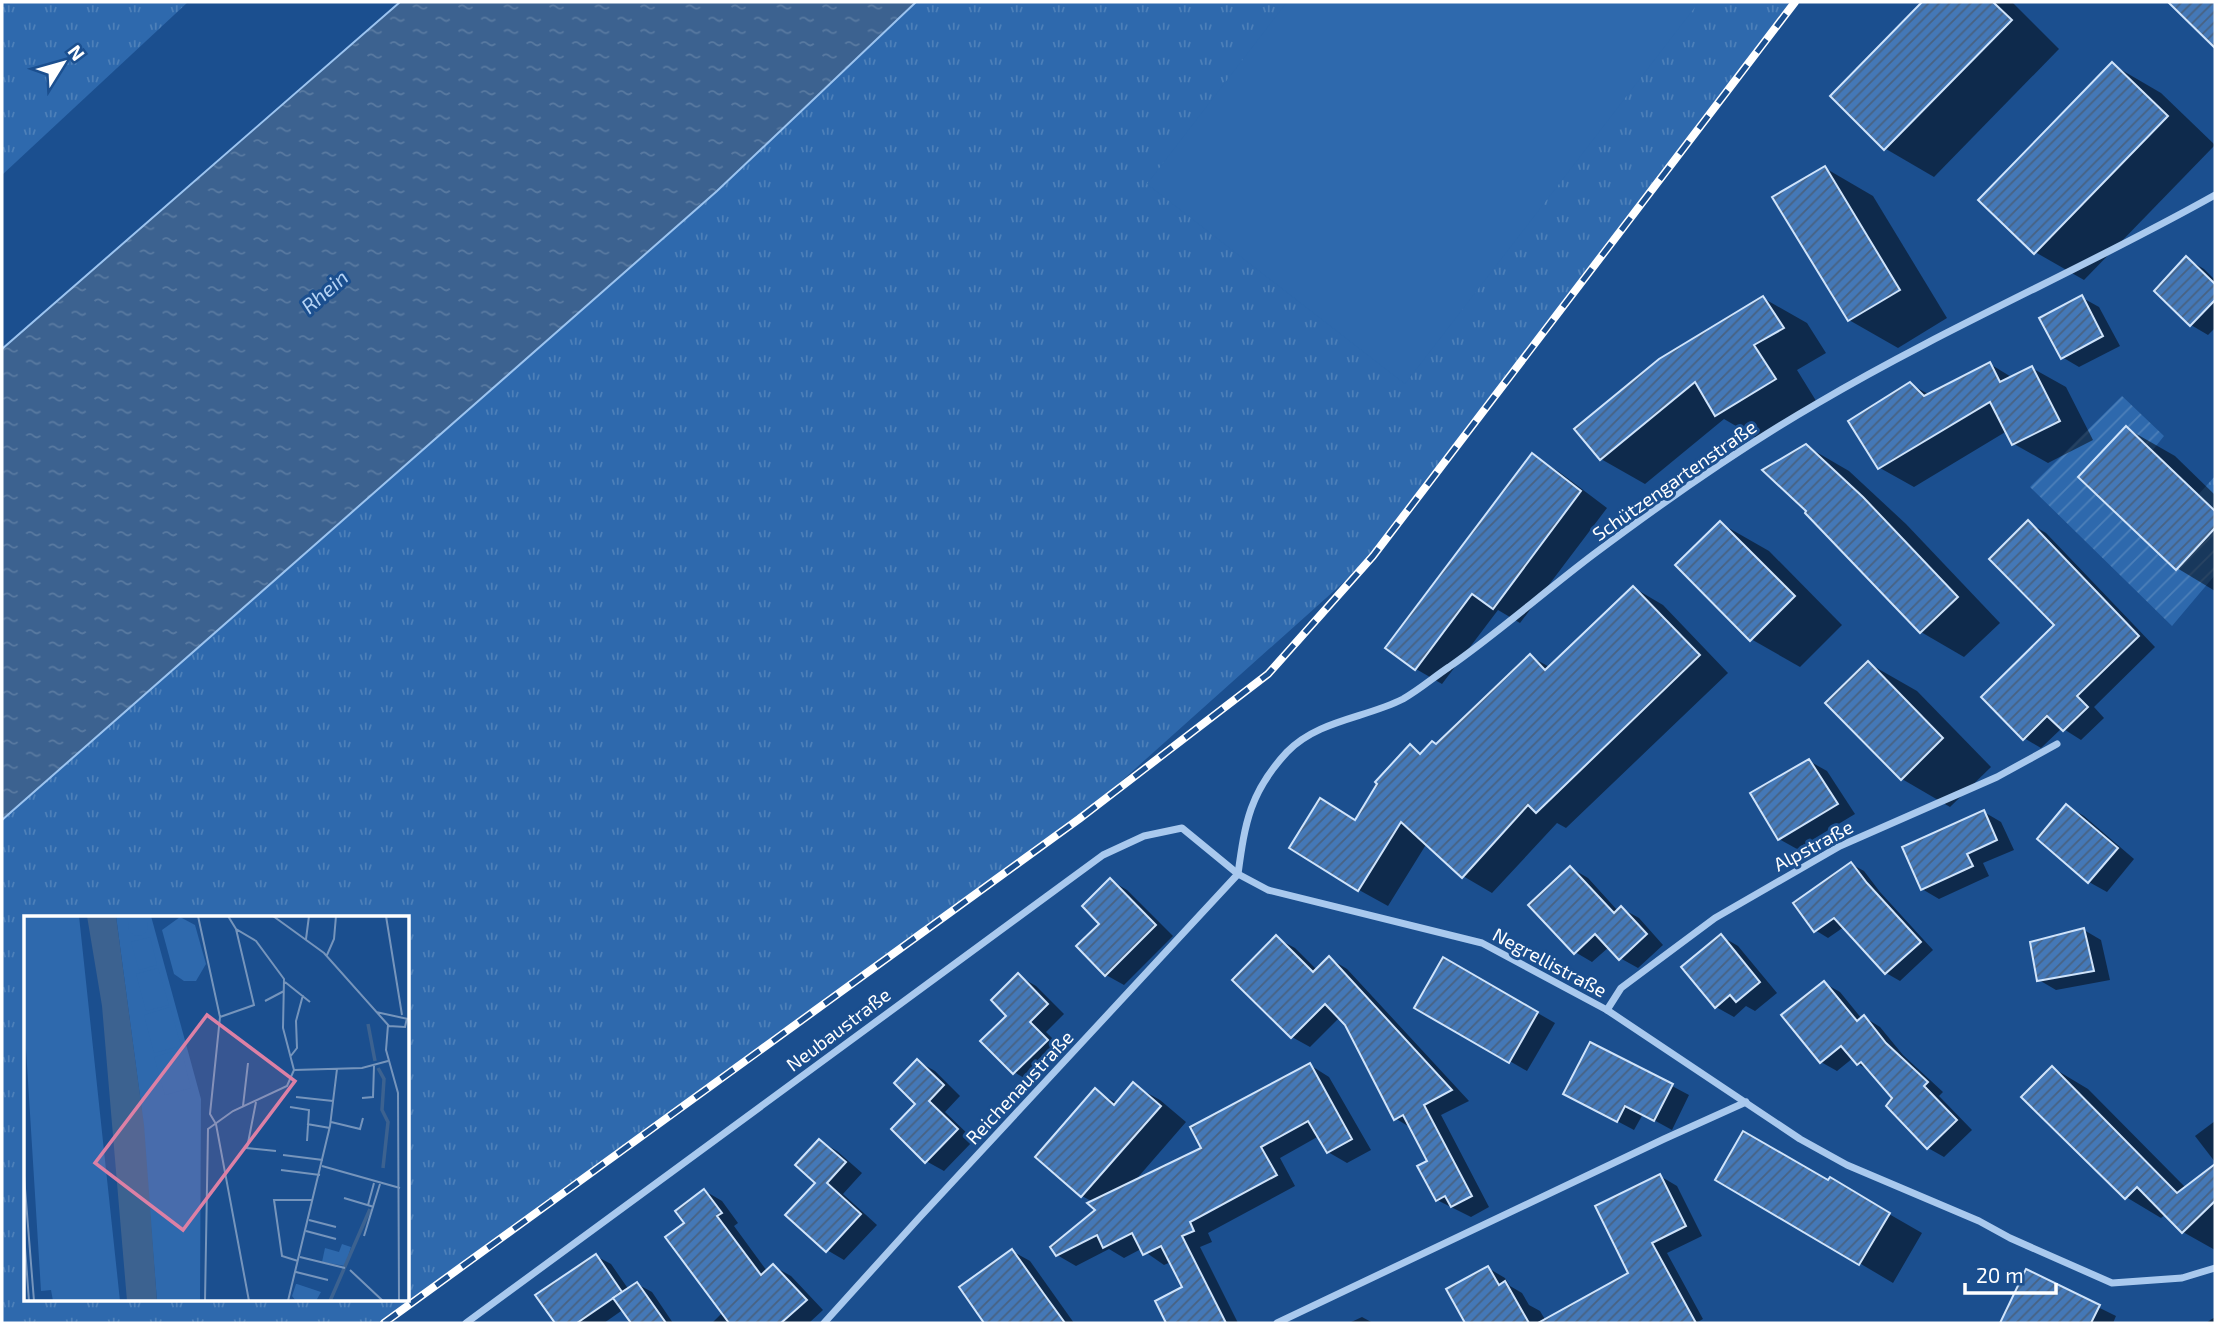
<svg xmlns="http://www.w3.org/2000/svg" width="2217" height="1325" font-family="'Exo 2',sans-serif">
<style>
.grass{fill:url(#grass-tufts);fill-rule:evenodd}
.garden{fill:url(#garden-furrows)}
.pitch{fill:#2e69ad}
.water{fill:url(#water-ripples);stroke:#9cc4f0;stroke-width:2}
.shadow{fill:#0007}
.building{fill:url(#building-hatch);stroke:#cfe3fa;stroke-width:2}
.lines{fill:none;stroke-linecap:round;stroke-linejoin:round}
.street{stroke:#a9c9ee;stroke-width:7}
.rail-casing{stroke:#fff;stroke-width:8}
.rail{stroke:#1b4f8f;stroke-width:5;stroke-dasharray:16;stroke-linecap:butt}
.labels{text-anchor:middle;dominant-baseline:central;stroke-width:6;stroke-linejoin:round;paint-order:stroke}
.street-label{font-size:19px;fill:#fff;stroke:#1b4f8f}
.water-label{font-size:21px;font-style:italic;fill:#b5d3f5;stroke:#1b4f8f}
.inset-river{fill:none;stroke:#3c6290;stroke-width:3.5}
.inset-road{fill:none;stroke:#7695bc;stroke-width:2}
.view{fill:#dd80a5;fill-opacity:0.15;stroke:#dd80a5;stroke-width:3.5}
.inset-edge{fill:none;stroke:#fff;stroke-width:3.5}
</style>
<defs>
<pattern id="grass-tufts" width="24" height="20" patternUnits="userSpaceOnUse" patternTransform="scale(1.75)"><rect width="24" height="20" fill="#2e69ad"/><path d="M3 7l-1-3M5 7V3M7 7l1-3M15 17l-1-3M17 17v-4M19 17l1-3" fill="none" stroke="#4d80b9"/></pattern>
<pattern id="garden-furrows" width="10" height="10" patternUnits="userSpaceOnUse" patternTransform="scale(1.75)"><rect width="10" height="10" fill="#2e69ad"/><path d="M-1 1l2-2M0 10L10 0M9 11l2-2" fill="none" stroke="#4d80b9"/></pattern>
<pattern id="water-ripples" width="26" height="14" patternUnits="userSpaceOnUse" patternTransform="scale(1.75)"><rect width="26" height="14" fill="#3c6290"/><path d="M2 4q2-2 4 0t4 0M15 11q2-2 4 0t4 0" fill="none" stroke="#597aa1"/></pattern>
<pattern id="building-hatch" width="6" height="6" patternUnits="userSpaceOnUse" patternTransform="scale(1.75)"><rect width="6" height="6" fill="#4478b7"/><path d="M-1 1l2-2M0 6l6-6M5 7l2-2" fill="none" stroke="#486282"/></pattern>
</defs>
<rect width="100%" height="100%" fill="#1b4f8f"/>
<g class="grass">
<polygon points="2,2 188,2 2,175"/>
<path d="M916,2H1795L1373,556L1079,819L384,1323H2V820L249,603ZM26,917H408V1299H26Z"/>
<polygon points="2215,476 2215,511 2198,495"/>
</g>
<polygon class="garden" points="2122,396 2164,436 2152,451 2126,426 2078,477 2175,569 2215,528 2215,575 2172,626 2030,487"/>
<polygon class="pitch" points="1287,2 1699,2 1405,384 1147,184"/>
<polygon class="water" points="400,2 916,2 717,191 2,820 2,349"/>
<g class="shadow">
<polygon points="1924,2 2012,2 2059,49 1934,177 1886,149 1832,96"/>
<polygon points="2113,65 2161,93 2215,145 2084,280 2035,252"/>
<polygon points="1825,168 1873,196 1947,318 1898,348 1849,320"/>
<polygon points="2187,259 2204,269 2215,280 2215,328 2208,335 2191,325"/>
<polygon points="2081,297 2099,307 2120,346 2079,367 2062,357"/>
<polygon points="1763,298 1807,323 1826,353 1797,370 1818,404 1760,440 1724,419 1645,484 1601,459"/>
<polygon points="1990,364 2013,378 2032,368 2066,387 2093,440 2048,463 2014,444 2007,431 1914,487 1880,468 1910,384 1930,395"/>
<polygon points="2126,428 2175,456 2215,495 2215,591 2177,568"/>
<polygon points="1806,446 1849,471 1906,524 2000,623 1964,657 1921,632"/>
<polygon points="1532,456 1558,471 1607,508 1520,623 1498,610 1442,684 1416,669 1388,647"/>
<polygon points="1720,523 1769,551 1842,625 1800,667 1751,639"/>
<polygon points="2029,523 2046,533 2155,647 2094,707 2104,718 2081,740 2062,728 2041,748 2024,738 2056,625"/>
<polygon points="1634,588 1663,605 1728,673 1566,828 1557,823 1492,893 1463,876 1427,843 1388,906 1359,890 1356,822 1410,747 1423,754 1437,746 1530,656 1551,668"/>
<polygon points="1868,663 1917,691 1991,767 1950,807 1902,779"/>
<polygon points="1809,761 1827,771 1855,814 1797,849 1779,839"/>
<polygon points="2067,806 2084,816 2134,859 2107,892 2089,882 2039,839"/>
<polygon points="1984,812 2001,822 2014,850 1983,863 1989,876 1939,899 1922,889"/>
<polygon points="1851,864 1864,871 1880,892 1933,950 1900,981 1886,973 1844,927 1828,938 1815,930"/>
<polygon points="1571,868 1588,878 1618,911 1621,908 1639,918 1663,945 1638,968 1620,958 1609,947 1592,962 1575,952"/>
<polygon points="1110,880 1127,890 1173,936 1124,985 1106,975 1079,946 1101,924"/>
<polygon points="2084,930 2101,940 2110,980 2056,990 2039,980"/>
<polygon points="1721,936 1738,946 1777,993 1755,1011 1746,1006 1734,1017 1716,1007"/>
<polygon points="1276,938 1295,948 1317,970 1329,958 1347,969 1469,1101 1441,1115 1489,1207 1471,1217 1437,1200 1429,1162 1411,1128 1395,1118 1347,1024 1340,1017 1310,1047 1292,1037"/>
<polygon points="1444,959 1555,1023 1527,1071 1416,1007"/>
<polygon points="1019,976 1036,986 1064,1014 1046,1032 1064,1050 1031,1082 1014,1072 1009,1016"/>
<polygon points="1824,983 1840,992 1862,1019 1864,1017 1880,1027 1903,1055 1943,1092 1939,1096 1972,1130 1944,1157 1928,1148 1895,1098 1872,1072 1858,1064 1853,1058 1837,1071 1821,1062"/>
<polygon points="917,1061 935,1071 960,1096 945,1112 974,1140 944,1171 926,1161 918,1104"/>
<polygon points="1310,1065 1329,1077 1371,1150 1347,1163 1328,1152 1319,1136 1280,1158 1295,1186 1208,1233 1212,1242 1200,1247 1238,1323 1168,1323 1157,1302 1184,1288 1171,1262 1164,1265 1141,1249 1124,1258 1109,1249 1076,1266 1057,1255 1098,1210 1093,1202 1082,1196 1038,1157 1095,1091 1117,1103 1133,1085 1160,1100 1186,1122 1133,1183 1204,1148"/>
<polygon points="2053,1068 2088,1089 2186,1188 2215,1166 2215,1250 2183,1232 2166,1214 2161,1218 2126,1197"/>
<polygon points="1672,1086 1689,1095 1672,1130 1643,1114 1634,1130 1583,1103"/>
<polygon points="2215,1121 2215,1162 2195,1136"/>
<polygon points="820,1141 837,1151 862,1173 843,1194 877,1225 844,1260 827,1250 817,1183"/>
<polygon points="1660,1176 1677,1186 1702,1236 1667,1253 1703,1319 1696,1323 1467,1323 1449,1290 1488,1268 1505,1278 1510,1286 1522,1293 1529,1305 1540,1311 1546,1321 1630,1273"/>
<polygon points="1718,1179 1829,1183 1830,1180 1922,1233 1893,1283"/>
<polygon points="705,1191 722,1201 738,1223 734,1226 767,1271 773,1266 791,1276 823,1310 809,1323 712,1323 723,1312 686,1223"/>
<polygon points="1012,1251 1030,1261 1074,1323 987,1323 961,1288"/>
<polygon points="596,1256 611,1264 629,1290 637,1284 652,1292 673,1323 633,1323 624,1309 604,1323 557,1323 538,1296"/>
<polygon points="2027,1272 2116,1316 2113,1323 2002,1323"/>
<polygon points="1362,1317 1373,1323 1349,1323"/>
<polygon points="2215,1317 2215,1323 2206,1323"/>
</g>
<g class="building">
<polygon points="1922,2 1993,2 2012,20 1884,150 1830,96"/>
<polygon points="2168,2 2215,2 2215,48"/>
<polygon points="2112,62 2168,116 2034,254 1978,200"/>
<polygon points="1825,166 1900,290 1848,321 1772,197"/>
<polygon points="2186,256 2215,284 2215,300 2190,326 2154,291"/>
<polygon points="2082,295 2103,336 2061,359 2039,318"/>
<polygon points="1763,296 1784,328 1754,345 1776,379 1715,416 1695,382 1600,460 1574,429 1659,359"/>
<polygon points="1990,362 2000,382 2032,366 2060,421 2012,445 1990,402 1878,469 1848,421 1910,382 1924,396"/>
<polygon points="2126,426 2215,511 2215,528 2176,570 2078,477"/>
<polygon points="1806,444 1863,497 1958,597 1920,633 1805,513 1806,511 1762,470"/>
<polygon points="1532,453 1581,491 1493,609 1472,594 1415,670 1385,648"/>
<polygon points="2028,520 2139,636 2077,696 2088,707 2063,731 2047,716 2023,740 1981,697 2054,625 1989,559"/>
<polygon points="1720,521 1795,596 1750,641 1675,565"/>
<polygon points="1633,586 1700,655 1536,813 1528,805 1462,878 1401,822 1358,891 1289,848 1320,798 1355,820 1377,784 1375,782 1410,744 1420,754 1432,741 1436,744 1530,654 1545,670"/>
<polygon points="1868,661 1943,738 1901,780 1825,703"/>
<polygon points="1809,759 1838,804 1778,840 1750,793"/>
<polygon points="2066,804 2118,848 2088,883 2037,839"/>
<polygon points="1984,810 1997,840 1967,854 1973,866 1921,890 1902,847"/>
<polygon points="1851,862 1867,883 1921,942 1885,974 1834,918 1814,932 1793,903"/>
<polygon points="1570,866 1614,913 1621,906 1647,934 1619,960 1595,934 1574,954 1528,905"/>
<polygon points="1110,878 1156,925 1105,976 1076,946 1099,924 1082,906"/>
<polygon points="2084,928 2094,971 2037,981 2030,942"/>
<polygon points="1721,934 1760,982 1736,1002 1730,995 1715,1008 1681,967"/>
<polygon points="1276,935 1313,972 1329,956 1452,1090 1424,1105 1472,1196 1451,1207 1445,1196 1436,1201 1417,1166 1427,1161 1403,1115 1394,1120 1345,1025 1325,1004 1291,1038 1232,980"/>
<polygon points="1443,957 1538,1012 1509,1063 1414,1008"/>
<polygon points="1018,973 1048,1004 1030,1022 1048,1040 1013,1074 980,1041 1006,1016 991,1000"/>
<polygon points="1824,981 1857,1021 1864,1015 1886,1043 1928,1082 1924,1086 1957,1120 1927,1149 1886,1106 1892,1098 1861,1062 1857,1065 1841,1046 1820,1063 1781,1015"/>
<polygon points="1590,1042 1673,1084 1654,1121 1625,1106 1617,1122 1563,1094"/>
<polygon points="917,1059 944,1085 929,1101 958,1129 925,1163 891,1129 915,1104 894,1083"/>
<polygon points="1310,1063 1352,1139 1327,1153 1308,1121 1261,1147 1277,1175 1190,1222 1194,1231 1182,1236 1226,1323 1166,1323 1155,1301 1182,1287 1161,1246 1143,1255 1132,1233 1103,1248 1097,1235 1056,1256 1050,1247 1095,1210 1087,1203 1201,1148 1190,1127"/>
<polygon points="2052,1066 2177,1193 2215,1164 2215,1201 2182,1233 2137,1187 2125,1199 2021,1097"/>
<polygon points="1133,1082 1161,1106 1081,1197 1035,1157 1095,1088 1114,1105"/>
<polygon points="1743,1131 1828,1180 1830,1177 1890,1213 1859,1265 1715,1180"/>
<polygon points="819,1139 846,1162 827,1183 861,1214 826,1252 785,1215 815,1183 795,1165"/>
<polygon points="1660,1174 1686,1226 1652,1243 1696,1323 1538,1323 1628,1273 1595,1206"/>
<polygon points="704,1189 722,1213 717,1216 761,1275 773,1264 807,1300 781,1323 729,1323 665,1237 684,1223 675,1211"/>
<polygon points="1012,1249 1044,1294 1065,1323 984,1323 959,1287"/>
<polygon points="596,1254 622,1292 577,1323 555,1323 535,1295"/>
<polygon points="1488,1266 1499,1285 1505,1281 1529,1323 1465,1323 1446,1289"/>
<polygon points="2026,1269 2100,1305 2091,1323 2000,1323"/>
<polygon points="637,1282 666,1323 631,1323 613,1298"/>
</g>
<g class="lines">
<g class="street">
<path d="M1238,874C1245,822 1250,792 1287,752C1318,720 1366,718 1403,699C1419,690 1434,677 1449,667C1499,632 1545,591 1594,554C1666,500 1740,448 1818,403C1947,327 2085,268 2215,195"/>
<polyline points="1607,1010 1621,988 1715,918 1840,846 1997,777 2057,744"/>
<polyline points="466,1323 1103,855 1144,836 1182,828 1238,874 1268,890 1482,943 1607,1010 1800,1139 1847,1165 1979,1221 2010,1238 2112,1283 2182,1278 2215,1268"/>
<polyline points="824,1323 919,1218 1238,874"/>
<polyline points="1277,1323 1664,1139 1746,1102"/>
</g>
<defs>
<polyline id="rail" points="384,1323 1079,819 1268,674 1373,556 1795,2"/>
</defs>
<use href="#rail" class="rail-casing"/>
<use href="#rail" class="rail"/>
</g>
<g class="labels">
<g class="street-label">
<text transform="translate(1674 480) rotate(-35)">Schützengartenstraße</text>
<text transform="translate(1813 845) rotate(-28)">Alpstraße</text>
<text transform="translate(1550 962) rotate(28)">Negrellistraße</text>
<text transform="translate(838 1029) rotate(-37)">Neubaustraße</text>
<text transform="translate(1019 1087) rotate(-47)">Reichenaustraße</text>
</g>
<g class="water-label">
<text transform="translate(324 291) rotate(-41)">Rhein</text>
</g>
</g>
<g transform="translate(24 916)">
<rect width="385" height="385" fill="#1b4f8f"/>
<path d="M0,0H55L96,385H29L27,374L17,375L0,101ZM92,0H127L177,183L176,385H133L117,188ZM272,368H273L297,376L292,385H272L268,380Z" fill="#2e69ad"/>
<path d="M318,328L327,331L321,350L298,346L301,332L315,336Z" fill="#2e69ad"/>
<path d="M104 10a10 10 0 1 1 20 0a10 10 0 1 1-20 0ZM156,1L171,9L182,48L172,65H160L150,58L138,14ZM126,21L133,49L115,54L107,26ZM134,52L145,89L122,95L112,58ZM146,91L157,130L130,137L120,99ZM157,133L167,172L141,179L130,141Z" fill="#2e69ad"/>
<path d="M63,0H92L120,209L133,385H103L78,90Z" fill="#3c6290"/>
<path class="inset-river" d="M344,108L351,145M354,152L360,163L358,194L364,206L359,252M306,385L346,293"/>
<path class="inset-road" d="M174,0L196,101L186,198L192,208L225,385M204,0L212,13L232,25L260,63L259,112L270,154M249,0L300,37L365,110L381,111L383,102M362,0L378,99M282,23L285,0M303,39L310,23L312,0M261,66L286,86M241,85L260,75M352,96L384,103M196,101L230,89L212,13M364,109L362,134L374,177L375,385M266,141L273,132L272,105L279,79M270,154L338,152L364,145M272,181L309,185M338,182L349,181L350,150M232,186L223,232L252,235M219,190L224,147M266,191L285,194L283,225M307,206L336,213L339,202M283,208L306,212M259,239L299,244M298,250L376,272M257,254L296,259M0,260L10,385M320,282L350,291M344,289L350,267M285,304L312,311M282,315L312,323M0,318L5,385M340,320L356,268M276,341L321,352M274,345L258,340L250,284H289M326,354L359,385M272,356L304,364M181,385L184,213L209,195L263,170L270,154M264,385L306,210L313,153"/>
<path class="view" d="M183,99L271,165L159,314L71,247Z"/>
<rect width="385" height="385" class="inset-edge"/>
</g>
<rect width="2217" height="1325" fill="none" stroke="#ffffff" stroke-width="7"/>
<g transform="translate(63 63) rotate(53)" stroke="#1b4f8f" stroke-width="5" paint-order="stroke">
<path d="M0-5L12 26L0 18L-12 26Z" fill="#ffffff"/>
<text y="-10" font-size="19" font-weight="bold" text-anchor="middle" fill="#ffffff">N</text>
</g>
<path d="M1965 1283v10h91v-10" fill="none" stroke="#ffffff" stroke-width="3.5"/>
<text x="1976" y="1283" font-size="21" fill="#ffffff" stroke="#1b4f8f" stroke-width="5" paint-order="stroke">20 m</text>
</svg>
